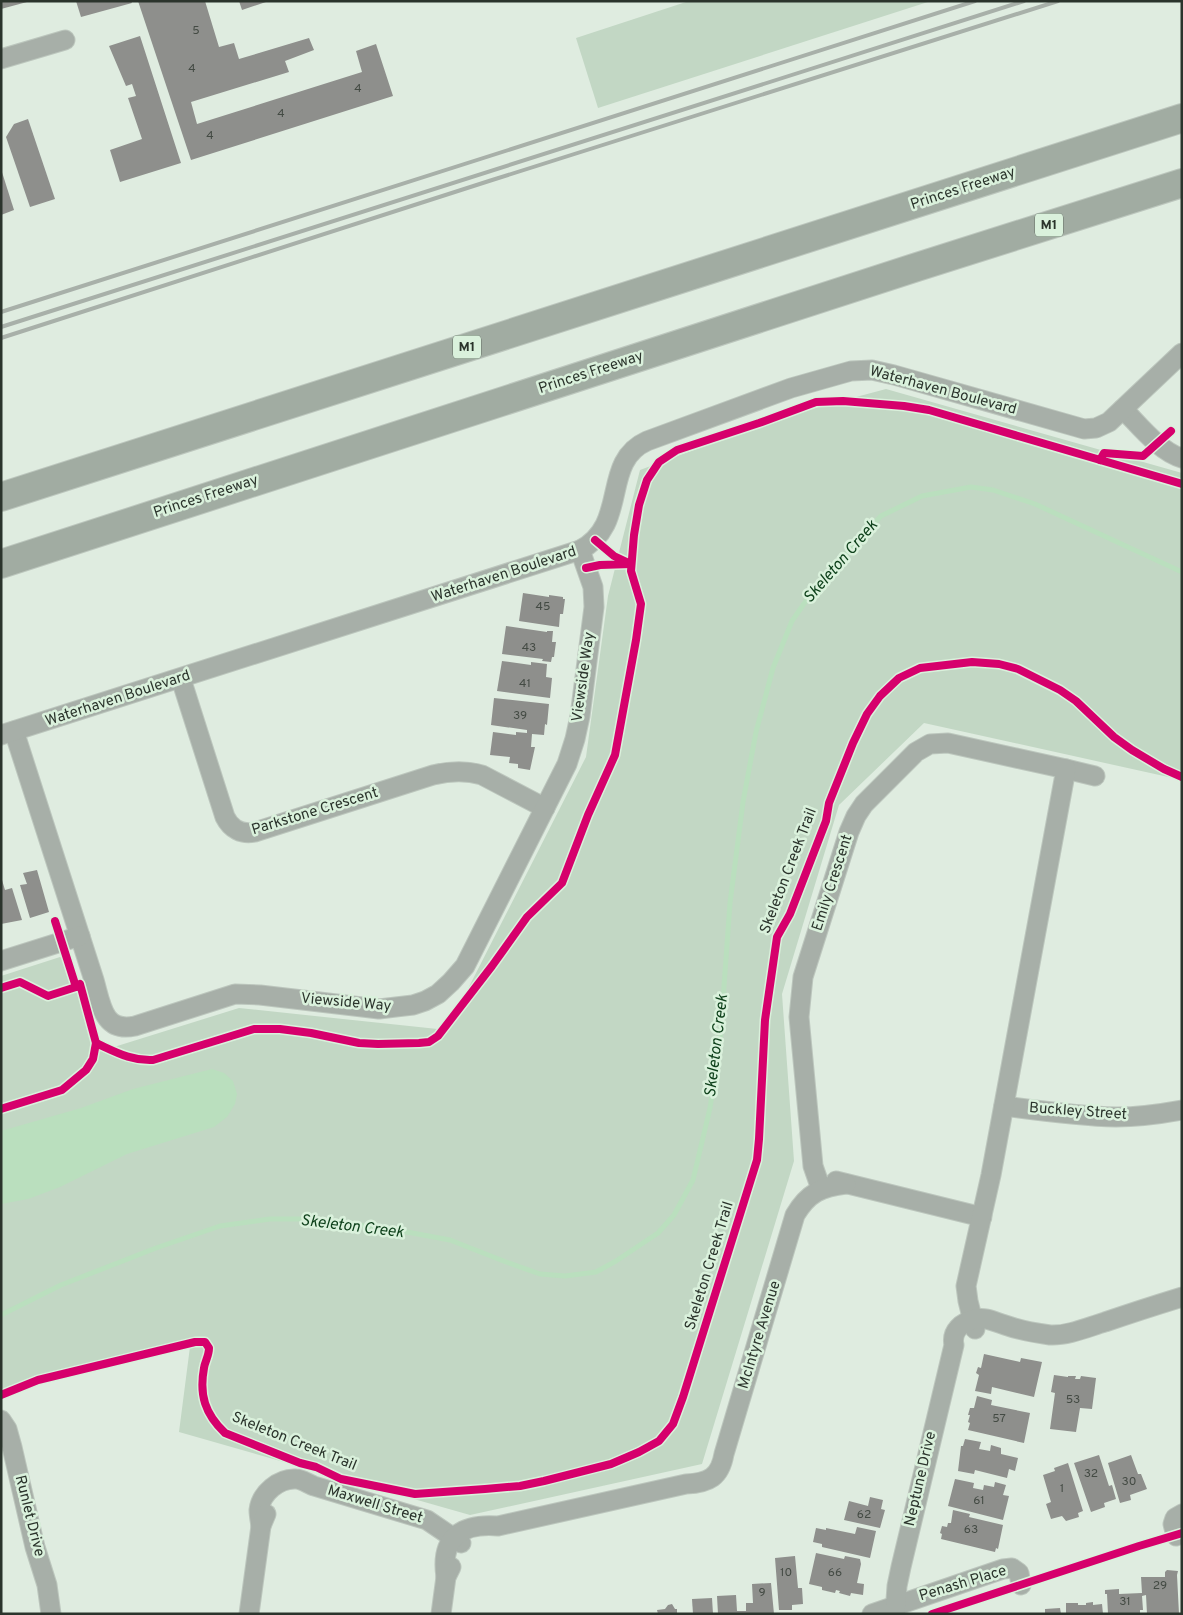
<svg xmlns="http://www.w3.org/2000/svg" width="1183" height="1615" font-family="Overpass,sans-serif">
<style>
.green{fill:#c2d7c4}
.water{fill:#badfbe}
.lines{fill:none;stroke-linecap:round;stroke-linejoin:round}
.stream{stroke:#badfbe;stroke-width:5}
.building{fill:#8e8f8c}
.street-casing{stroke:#bcc6bd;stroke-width:21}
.highway-casing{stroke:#bcc6bd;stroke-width:30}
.street{stroke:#a7afa8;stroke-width:19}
.highway{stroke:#a1aca2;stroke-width:28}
.rail{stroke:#a8b0a9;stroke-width:4}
.cycleway-casing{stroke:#daf1dc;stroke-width:11}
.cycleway{stroke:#d6006c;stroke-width:8}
.labels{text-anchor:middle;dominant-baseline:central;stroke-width:5;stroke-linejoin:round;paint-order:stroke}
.number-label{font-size:12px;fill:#444b44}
.shield{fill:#daf1dc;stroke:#606d61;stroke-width:1}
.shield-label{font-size:14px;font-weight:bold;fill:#2b342c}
.street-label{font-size:15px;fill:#2b342c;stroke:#daf1dc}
.water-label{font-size:16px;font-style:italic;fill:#0e411b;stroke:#daf1dc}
</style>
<rect width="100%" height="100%" fill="#dfece0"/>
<g class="green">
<polygon points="689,1 931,1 598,108 576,38"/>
<polygon points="886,389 1182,473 1182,780 924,723 839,805 782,994 794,1161 702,1464 470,1515 179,1432 191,1339 36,1378 1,1393 1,976 60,957 69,962 98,1052 239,1008 447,1030 586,757 608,596 640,470 785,416"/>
</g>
<polygon class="water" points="212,1069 224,1073 233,1081 237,1094 235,1104 227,1117 214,1127 127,1154 60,1187 28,1199 1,1204 1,1131 81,1108 133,1089"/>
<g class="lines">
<polyline class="stream" points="1,1315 61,1285 156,1248 220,1226 270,1219 314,1219 396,1230 450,1240 506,1262 540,1274 565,1276 596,1272 616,1261 658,1233 674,1215 693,1180 710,1108 720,1042 730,903 743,802 756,732 773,668 792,621 817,585 881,516 922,496 971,487 993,490 1035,504 1182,572"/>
</g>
<g class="building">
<polygon points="1,1 27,1 27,2 1,9"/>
<polygon points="76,1 131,1 132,3 81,17"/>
<polygon points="138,1 205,1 219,47 234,43 239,59 309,38 314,50 285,61 289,72 191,102 197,124 362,72 356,51 376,44 393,96 191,160"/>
<polygon points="239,1 266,1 266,2 242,10"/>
<polygon points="140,36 181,163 120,182 110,150 142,139 128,98 136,96 132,84 126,86 109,46"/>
<polygon points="28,119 55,199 30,207 6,137 14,124"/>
<polygon points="1,169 14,210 1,215"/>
<polygon points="523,593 549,597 549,595 563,597 563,599 565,599 563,614 560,614 559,627 519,621"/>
<polygon points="506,626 547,632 547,631 553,631 552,642 556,642 554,657 552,657 551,662 542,661 543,659 502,654"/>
<polygon points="502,661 531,665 531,662 547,664 546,677 552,678 550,698 497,691"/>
<polygon points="494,698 549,704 547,725 545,724 544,735 532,734 531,747 535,747 530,770 518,768 518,764 509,763 510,757 490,755 493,732 516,735 516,732 527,733 527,730 491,725"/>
<polygon points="37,870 49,912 30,918 20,885 27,884 23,873"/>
<polygon points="2,880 5,890 12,888 22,920 1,924"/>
<polygon points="984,1354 1020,1362 1021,1358 1042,1362 1034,1397 992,1387 991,1394 975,1391 979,1375 976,1373 978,1367 981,1368"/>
<polygon points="1054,1375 1068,1377 1068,1376 1076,1376 1075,1379 1080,1379 1081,1376 1096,1378 1092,1409 1080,1408 1076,1432 1050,1429 1055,1393 1051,1392"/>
<polygon points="977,1396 992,1400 991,1405 1030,1413 1024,1443 968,1430 970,1423 968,1422 970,1415 968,1415 970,1408 974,1408"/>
<polygon points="965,1439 981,1442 979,1449 990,1451 991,1445 1001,1448 1001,1454 1018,1458 1015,1471 1009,1469 1007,1478 975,1470 974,1474 958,1471 961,1446 963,1446"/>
<polygon points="1099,1455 1109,1486 1112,1485 1116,1499 1104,1503 1105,1507 1091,1512 1074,1463"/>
<polygon points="1131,1455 1138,1474 1141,1474 1147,1489 1130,1495 1131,1500 1120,1503 1108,1463"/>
<polygon points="1068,1463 1083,1511 1078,1513 1079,1517 1066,1521 1062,1516 1051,1519 1046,1504 1051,1502 1043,1475 1055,1471 1054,1468"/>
<polygon points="955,1479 974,1483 973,1488 983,1490 984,1485 994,1487 995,1482 1006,1485 1003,1495 1009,1496 1003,1520 948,1506"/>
<polygon points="870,1497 883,1500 881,1509 885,1510 880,1528 844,1520 849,1501 868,1506"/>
<polygon points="953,1510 970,1514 969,1517 1003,1525 998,1549 996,1548 995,1552 941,1539 942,1534 940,1533 942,1526 947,1527 948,1523 951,1523"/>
<polygon points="857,1527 876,1531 870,1558 822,1547 822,1544 813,1542 816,1528 826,1530 826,1528 855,1534"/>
<polygon points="816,1553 844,1559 845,1556 860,1559 861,1564 857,1583 864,1584 863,1595 851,1593 850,1596 839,1593 840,1591 836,1590 835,1593 822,1590 822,1587 809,1584"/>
<polygon points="795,1556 798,1588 802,1588 803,1604 792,1605 792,1610 779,1610 775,1558"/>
<polygon points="1167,1570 1178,1571 1177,1575 1179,1614 1147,1614 1146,1595 1142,1596 1143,1610 1140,1610 1140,1614 1108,1614 1107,1594 1105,1594 1105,1590 1119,1589 1119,1594 1142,1593 1141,1577 1165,1577 1165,1572"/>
<polygon points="771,1583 774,1614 718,1614 717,1596 736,1595 737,1611 746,1611 746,1603 753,1603 752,1584"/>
<polygon points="712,1598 713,1614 693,1614 692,1599"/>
<polygon points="1093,1602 1093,1605 1102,1604 1103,1614 1066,1614 1066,1603 1078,1603 1078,1605 1086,1605 1086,1603"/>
<polygon points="672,1604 675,1609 677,1609 677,1614 658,1614 657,1610 665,1609 668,1605"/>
<polygon points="1060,1608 1061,1614 1045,1614 1045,1609"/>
</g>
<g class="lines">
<defs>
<g id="street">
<polyline points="1,59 65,40"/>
<path d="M1123,409C1139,425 1160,452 1182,458"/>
<path d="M181,679L225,817C231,829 242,835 255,832L433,775C450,771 465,770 482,775L545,808"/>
<path d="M14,731L94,980C101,1004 103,1033 135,1026L235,994L260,995L379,1009L413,1005L425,1001L438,994L451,982L465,966L567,764L575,739L580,716L594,607L593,587L580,550"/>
<path d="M1,735L580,550C630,524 600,462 647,441L791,388L851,371L872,370L894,375L1084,429L1096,428L1109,422L1182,353"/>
<polyline points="1066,769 1095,776"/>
<polyline points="1,961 80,936"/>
<path d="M1004,1106C1041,1111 1078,1116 1116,1117C1138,1117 1160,1114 1182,1110"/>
<polyline points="836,1181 982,1217"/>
<polyline points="821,1189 813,1166 799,1017 803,977 849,832 856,816 864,804 916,752 930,744 948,743 1066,769 991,1175 966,1286 968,1301 975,1329"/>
<polyline points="1,1420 7,1429 12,1447 35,1547 47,1585 51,1614"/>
<path d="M261,1526C260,1520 259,1515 259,1510C261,1493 279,1478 296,1479C302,1479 308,1484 314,1486L427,1520L461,1543"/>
<polyline points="1176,1536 1173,1524 1175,1518 1182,1514"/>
<path d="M446,1577C440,1538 461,1523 498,1526L686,1484C709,1483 720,1477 724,1454L795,1215C808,1193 821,1187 846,1184"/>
<polyline points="249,1614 261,1526 266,1514"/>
<polyline points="441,1614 446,1577 451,1567"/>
<polyline points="872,1614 1003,1569 1012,1568 1019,1573 1021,1585"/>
<path d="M895,1614L897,1586L901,1567L954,1345C951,1331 962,1322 975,1319C988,1317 994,1322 1005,1325C1019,1330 1035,1333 1050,1335C1068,1336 1088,1327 1105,1322C1131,1313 1156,1305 1182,1297"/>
</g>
<g id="highway">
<polyline points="1,497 1182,118"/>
<polyline points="1,564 917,267 1182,183"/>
</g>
</defs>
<use href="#street" class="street-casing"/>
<use href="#highway" class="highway-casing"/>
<use href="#street" class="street"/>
<use href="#highway" class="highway"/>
<g class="rail">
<polyline points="1,312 975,1"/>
<polyline points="1,327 1024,1"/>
<polyline points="1,338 489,181 1058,1"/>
</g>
<defs>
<g id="cycleway">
<polyline points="1100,460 1104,453 1143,456 1171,431"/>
<polyline points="586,568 600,565 631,564 614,556 595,540"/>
<polyline points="55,921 76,987 80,984 96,1043"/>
<polyline points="1,988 20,982 48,996 76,987"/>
<path d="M1,1109L62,1090L86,1070L93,1059L96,1043C116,1052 131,1061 153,1060L254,1029H280L311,1033L359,1043L378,1044L419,1043L429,1042L438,1036L492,966L527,917L562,883L588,815L615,755L636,640L641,604L631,571L634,535L639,505L647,480L659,462L677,450L759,423L816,402L843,401L904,406L929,410L1182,484"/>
<path d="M1,1395L38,1380L195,1342H205L209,1348C209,1356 205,1361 204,1368C199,1395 205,1414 225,1433L300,1463L316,1467L341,1479L415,1494L485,1489L520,1486L544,1481L611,1464L639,1452L659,1441L673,1424L683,1397L757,1160L759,1139L765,1020L777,937L790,914L826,821L829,803L853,743L867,714L880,696L899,678L920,668L972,662L999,664L1018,669L1060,690L1076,701L1114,737L1132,750L1164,769L1182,777"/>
<polyline points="932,1614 1139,1546 1182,1533"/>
</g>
</defs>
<use href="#cycleway" class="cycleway-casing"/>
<use href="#cycleway" class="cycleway"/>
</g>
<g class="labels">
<g class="number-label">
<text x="196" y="31">5</text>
<text x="192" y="69">4</text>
<text x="358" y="89">4</text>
<text x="281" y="114">4</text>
<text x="210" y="136">4</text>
<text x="543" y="607">45</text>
<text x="529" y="648">43</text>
<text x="525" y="684">41</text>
<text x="520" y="716">39</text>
<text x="1073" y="1400">53</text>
<text x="999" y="1419">57</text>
<text x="1091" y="1474">32</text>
<text x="1129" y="1482">30</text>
<text x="1062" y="1489">1</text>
<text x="979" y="1501">61</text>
<text x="864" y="1515">62</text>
<text x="971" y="1530">63</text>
<text x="786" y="1573">10</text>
<text x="835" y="1573">66</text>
<text x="1160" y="1586">29</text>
<text x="762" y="1593">9</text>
<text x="1125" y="1602">31</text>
</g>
<g class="shield">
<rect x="1035" y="213.5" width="28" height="23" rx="4"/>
<rect x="453" y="335.5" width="28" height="23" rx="4"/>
</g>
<g class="shield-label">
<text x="1049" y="225">M1</text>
<text x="467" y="347">M1</text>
</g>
<g class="street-label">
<text transform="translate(963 189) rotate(-18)">Princes Freeway</text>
<text transform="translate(591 373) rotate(-18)">Princes Freeway</text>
<text transform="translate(943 391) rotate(15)">Waterhaven Boulevard</text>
<text transform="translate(206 497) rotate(-18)">Princes Freeway</text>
<text transform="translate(504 575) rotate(-18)">Waterhaven Boulevard</text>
<text transform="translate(584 677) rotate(-82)">Viewside Way</text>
<text transform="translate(118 699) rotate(-18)">Waterhaven Boulevard</text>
<text transform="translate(315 812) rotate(-17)">Parkstone Crescent</text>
<text transform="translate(789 871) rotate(-69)">Skeleton Creek Trail</text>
<text transform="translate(833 883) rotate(-72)">Emily Crescent</text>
<text transform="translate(346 1003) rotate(5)">Viewside Way</text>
<text transform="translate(1078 1112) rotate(4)">Buckley Street</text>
<text transform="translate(710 1266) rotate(-73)">Skeleton Creek Trail</text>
<text transform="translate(760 1335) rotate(-73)">McIntyre Avenue</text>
<text transform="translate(294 1442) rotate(22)">Skeleton Creek Trail</text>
<text transform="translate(921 1479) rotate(-77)">Neptune Drive</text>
<text transform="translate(375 1505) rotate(17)">Maxwell Street</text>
<text transform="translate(29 1516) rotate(76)">Runlet Drive</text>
<text transform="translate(963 1584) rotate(-17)">Penash Place</text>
</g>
<g class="water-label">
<text transform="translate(841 562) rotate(-49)">Skeleton Creek</text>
<text transform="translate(717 1046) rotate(-83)">Skeleton Creek</text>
<text transform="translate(352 1227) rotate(7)">Skeleton Creek</text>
</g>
</g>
<rect width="1183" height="1615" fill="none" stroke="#2b342c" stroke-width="5"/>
</svg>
